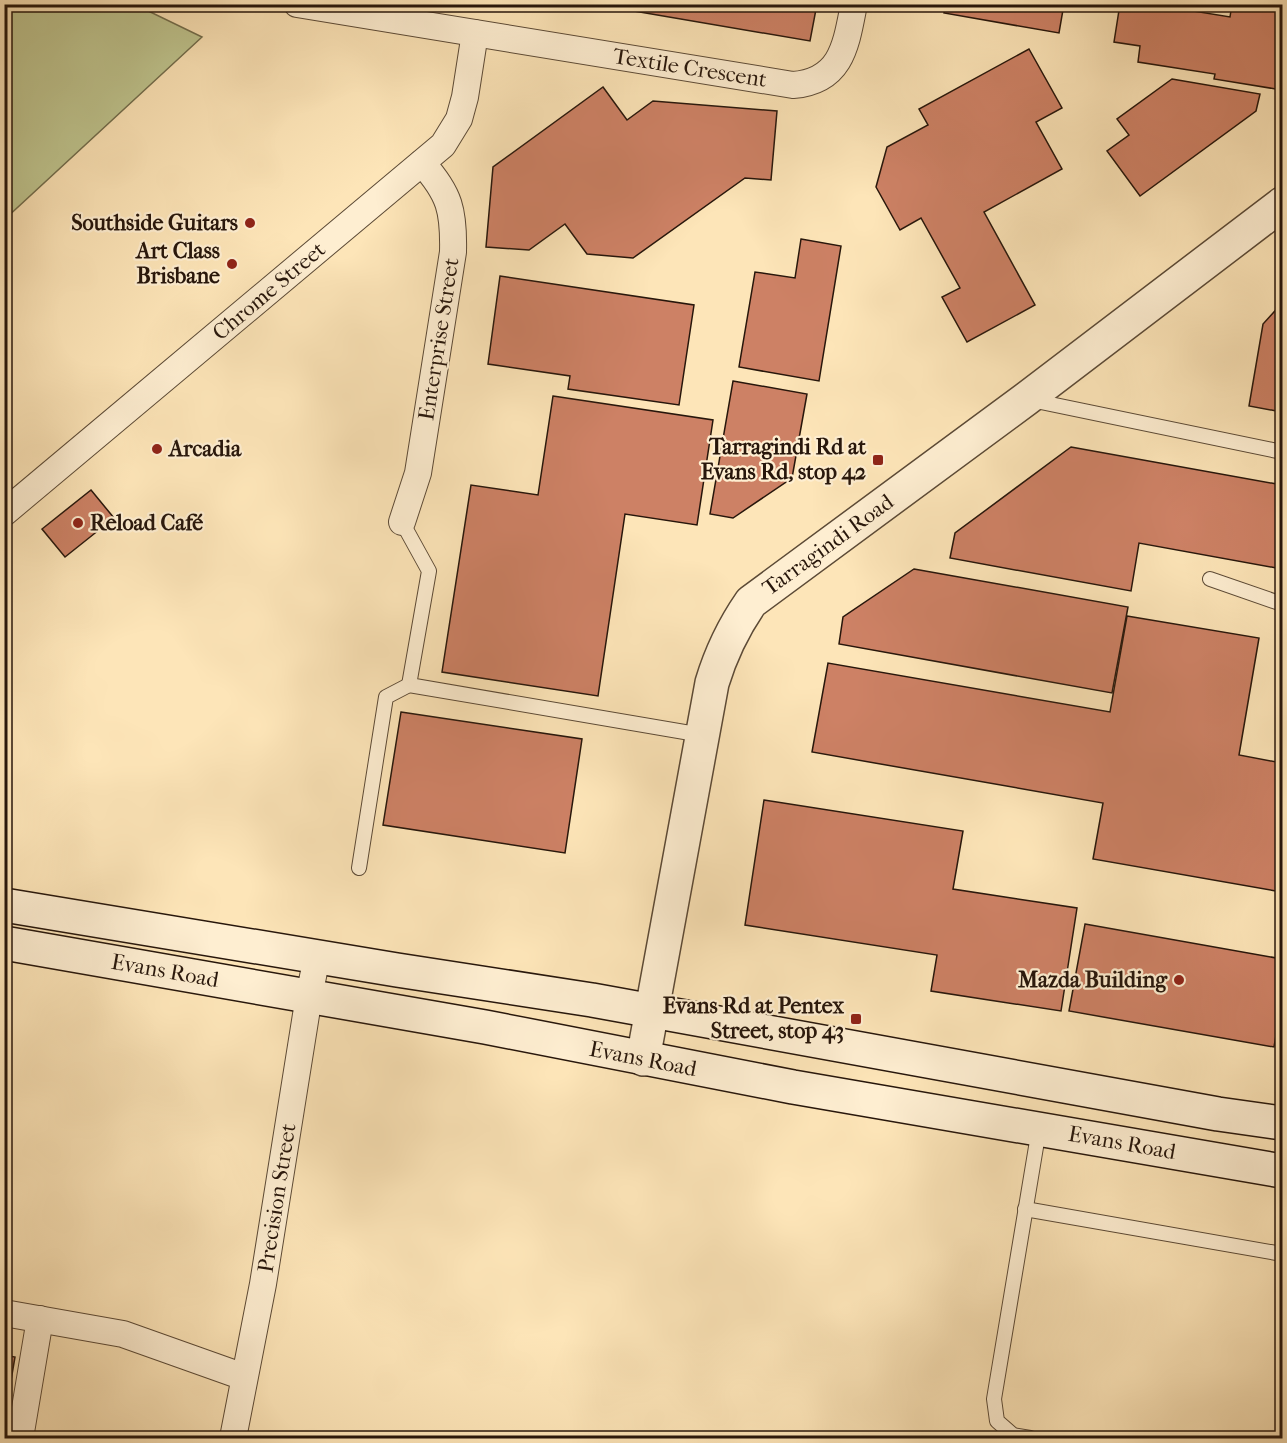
<svg xmlns="http://www.w3.org/2000/svg" width="1287" height="1443" font-family="'IM FELL French Canon',serif">
<style>
.green{fill:#bfc58f;stroke:#736e4d;stroke-width:1.5}
.building{fill:#cd8165;stroke:#27160b;stroke-width:1.5}
.lines{fill:none;stroke-linecap:round;stroke-linejoin:round}
.service-casing{stroke:#5c4a36;stroke-width:16}
.minor-casing{stroke:#5c4a36;stroke-width:28}
.tertiary-casing{stroke:#5c4a36;stroke-width:36}
.secondary-casing{stroke:#27160b;stroke-width:36}
.service{stroke:#feeed1;stroke-width:14}
.minor{stroke:#feeed1;stroke-width:26}
.tertiary{stroke:#feeed1;stroke-width:33}
.secondary{stroke:#feeed1;stroke-width:33}
.poi-dot{fill:#8f2418;stroke:#feeed1;stroke-width:2}
.labels{text-anchor:middle;dominant-baseline:central;stroke-width:4.5;stroke-linejoin:round;paint-order:stroke}
.street-label{font-size:22px;fill:#27160b;stroke:#feeed1}
.poi-label{font-size:22px;font-weight:bold;fill:#27160b;stroke:#feeed1;text-anchor:end}
</style>
<rect width="100%" height="100%" fill="#fde5b8"/>
<filter id="stains"><feTurbulence type="fractalNoise" baseFrequency=".00333" numOctaves="4"/><feColorMatrix values="0 0 0 0 .2 0 0 0 0 .09 0 0 0 0 .02 0 0 0 .5 -.17"/></filter>
<radialGradient id="worn" r=".72"><stop offset=".6" stop-color="#630" stop-opacity="0"/><stop offset="1" stop-color="#630" stop-opacity=".3"/></radialGradient>
<polygon class="green" points="5,4 136,5 202,37 5,219"/>
<g class="building">
<polygon points="593,4 817,4 810,41"/>
<polygon points="946,4 1064,4 1059,33 944,13"/>
<polygon points="1120,4 1150,4 1230,17 1232,4 1282,4 1282,90 1214,79 1215,74 1138,62 1140,46 1114,42"/>
<polygon points="1029,49 1062,108 1036,122 1062,169 984,212 1035,305 967,342 942,297 960,288 921,218 900,230 876,187 887,147 928,125 919,109"/>
<polygon points="1172,79 1260,94 1256,111 1140,196 1107,151 1129,135 1117,119"/>
<polygon points="603,87 627,120 653,101 777,111 771,180 745,178 633,258 587,254 565,224 529,250 486,247 493,167"/>
<polygon points="801,239 841,246 819,381 739,367 755,272 795,278"/>
<polygon points="500,276 694,305 679,405 568,389 570,376 488,364"/>
<polygon points="1282,303 1282,412 1249,406 1263,324"/>
<polygon points="733,381 807,394 792,478 733,518 710,514"/>
<polygon points="553,396 713,420 697,525 625,514 598,696 442,672 471,485 538,495"/>
<polygon points="1071,447 1282,485 1282,569 1139,543 1131,591 950,558 955,533"/>
<polygon points="91,490 114,518 65,557 42,529"/>
<polygon points="914,569 1128,607 1112,693 839,644 843,617"/>
<polygon points="1127,616 1259,638 1239,755 1282,763 1282,892 1093,859 1103,803 812,752 828,663 1110,712"/>
<polygon points="401,712 582,739 565,853 383,825"/>
<polygon points="764,800 963,831 953,889 1077,908 1061,1011 931,991 937,955 745,925"/>
<polygon points="1085,924 1282,959 1282,1001 1274,1047 1069,1011"/>
<polygon points="4,1355 15,1357 4,1421"/>
</g>
<g class="lines">
<defs>
<g id="service">
<polyline points="1031,400 1282,452"/>
<polyline points="402,522 429,571 409,685 702,735"/>
<polyline points="1210,579 1282,604"/>
<polyline points="359,868 386,697 409,685"/>
<polyline points="1025,1209 1282,1254"/>
<polyline points="1030,1438 1013,1435 997,1421 994,1399 1039,1129"/>
</g>
<g id="minor">
<path d="M297,4L793,85C842,81 846,45 854,4"/>
<polyline points="4,513 443,145 459,119 465,97 475,33"/>
<path d="M402,522L418,473L453,252C454,211 450,194 422,163"/>
<polyline points="4,1313 123,1334 244,1377"/>
<polyline points="20,1438 40,1319"/>
<polyline points="233,1438 263,1284 309,996 317,957"/>
</g>
<path id="tertiary" d="M643,1059L712,683C721,653 733,628 751,602L1026,399L1282,204"/>
<g id="secondary">
<polyline points="4,905 397,970 592,1000 1218,1114 1282,1123"/>
<polyline points="4,943 485,1027 793,1087 1282,1171"/>
</g>
</defs>
<use href="#service" class="service-casing"/>
<use href="#minor" class="minor-casing"/>
<use href="#tertiary" class="tertiary-casing"/>
<use href="#secondary" class="secondary-casing"/>
<use href="#service" class="service"/>
<use href="#minor" class="minor"/>
<use href="#tertiary" class="tertiary"/>
<use href="#secondary" class="secondary"/>
</g>
<g class="poi-dot">
<circle cx="250" cy="223" r="6"/>
<circle cx="232" cy="264" r="6"/>
<circle cx="157" cy="449" r="6"/>
<rect x="872" y="454" width="12" height="12" rx="3"/>
<circle cx="78" cy="523" r="6"/>
<circle cx="1179" cy="980" r="6"/>
<rect x="850" y="1013" width="12" height="12" rx="3"/>
</g>
<g class="labels">
<g class="street-label">
<text transform="translate(690 68) rotate(9)">Textile Crescent</text>
<text transform="translate(269 291) rotate(-40)">Chrome Street</text>
<text transform="translate(439 339) rotate(-81)">Enterprise Street</text>
<text transform="translate(828 545) rotate(-36)">Tarragindi Road</text>
<text transform="translate(165 971) rotate(10)">Evans Road</text>
<text transform="translate(643 1059) rotate(11)">Evans Road</text>
<text transform="translate(1122 1143) rotate(10)">Evans Road</text>
<text transform="translate(277 1198) rotate(-81)">Precision Street</text>
</g>
<g class="poi-label">
<text x="238" y="223">Southside Guitars</text>
<text x="220" y="251">Art Class<tspan x="220" dy="25">Brisbane</tspan></text>
<text x="866" y="447">Tarragindi Rd at<tspan x="866" dy="25">Evans Rd, stop 42</tspan></text>
<text x="169" y="449" text-anchor="start">Arcadia</text>
<text x="90" y="523" text-anchor="start">Reload Café</text>
<text x="1167" y="980">Mazda Building</text>
<text x="844" y="1006">Evans Rd at Pentex<tspan x="844" dy="25">Street, stop 43</tspan></text>
</g>
</g>
<rect width="1287" height="1443" fill="none" stroke="#fde5b8" stroke-width="24"/>
<rect x="6" y="6" width="1275" height="1431" fill="none" stroke="#27160b" stroke-width="3"/>
<rect x="12" y="12" width="1263" height="1419" fill="none" stroke="#27160b" stroke-width="1.5"/>
<rect width="100%" height="100%" filter="url(#stains)"/>
<rect width="100%" height="100%" fill="url(#worn)"/>
</svg>
